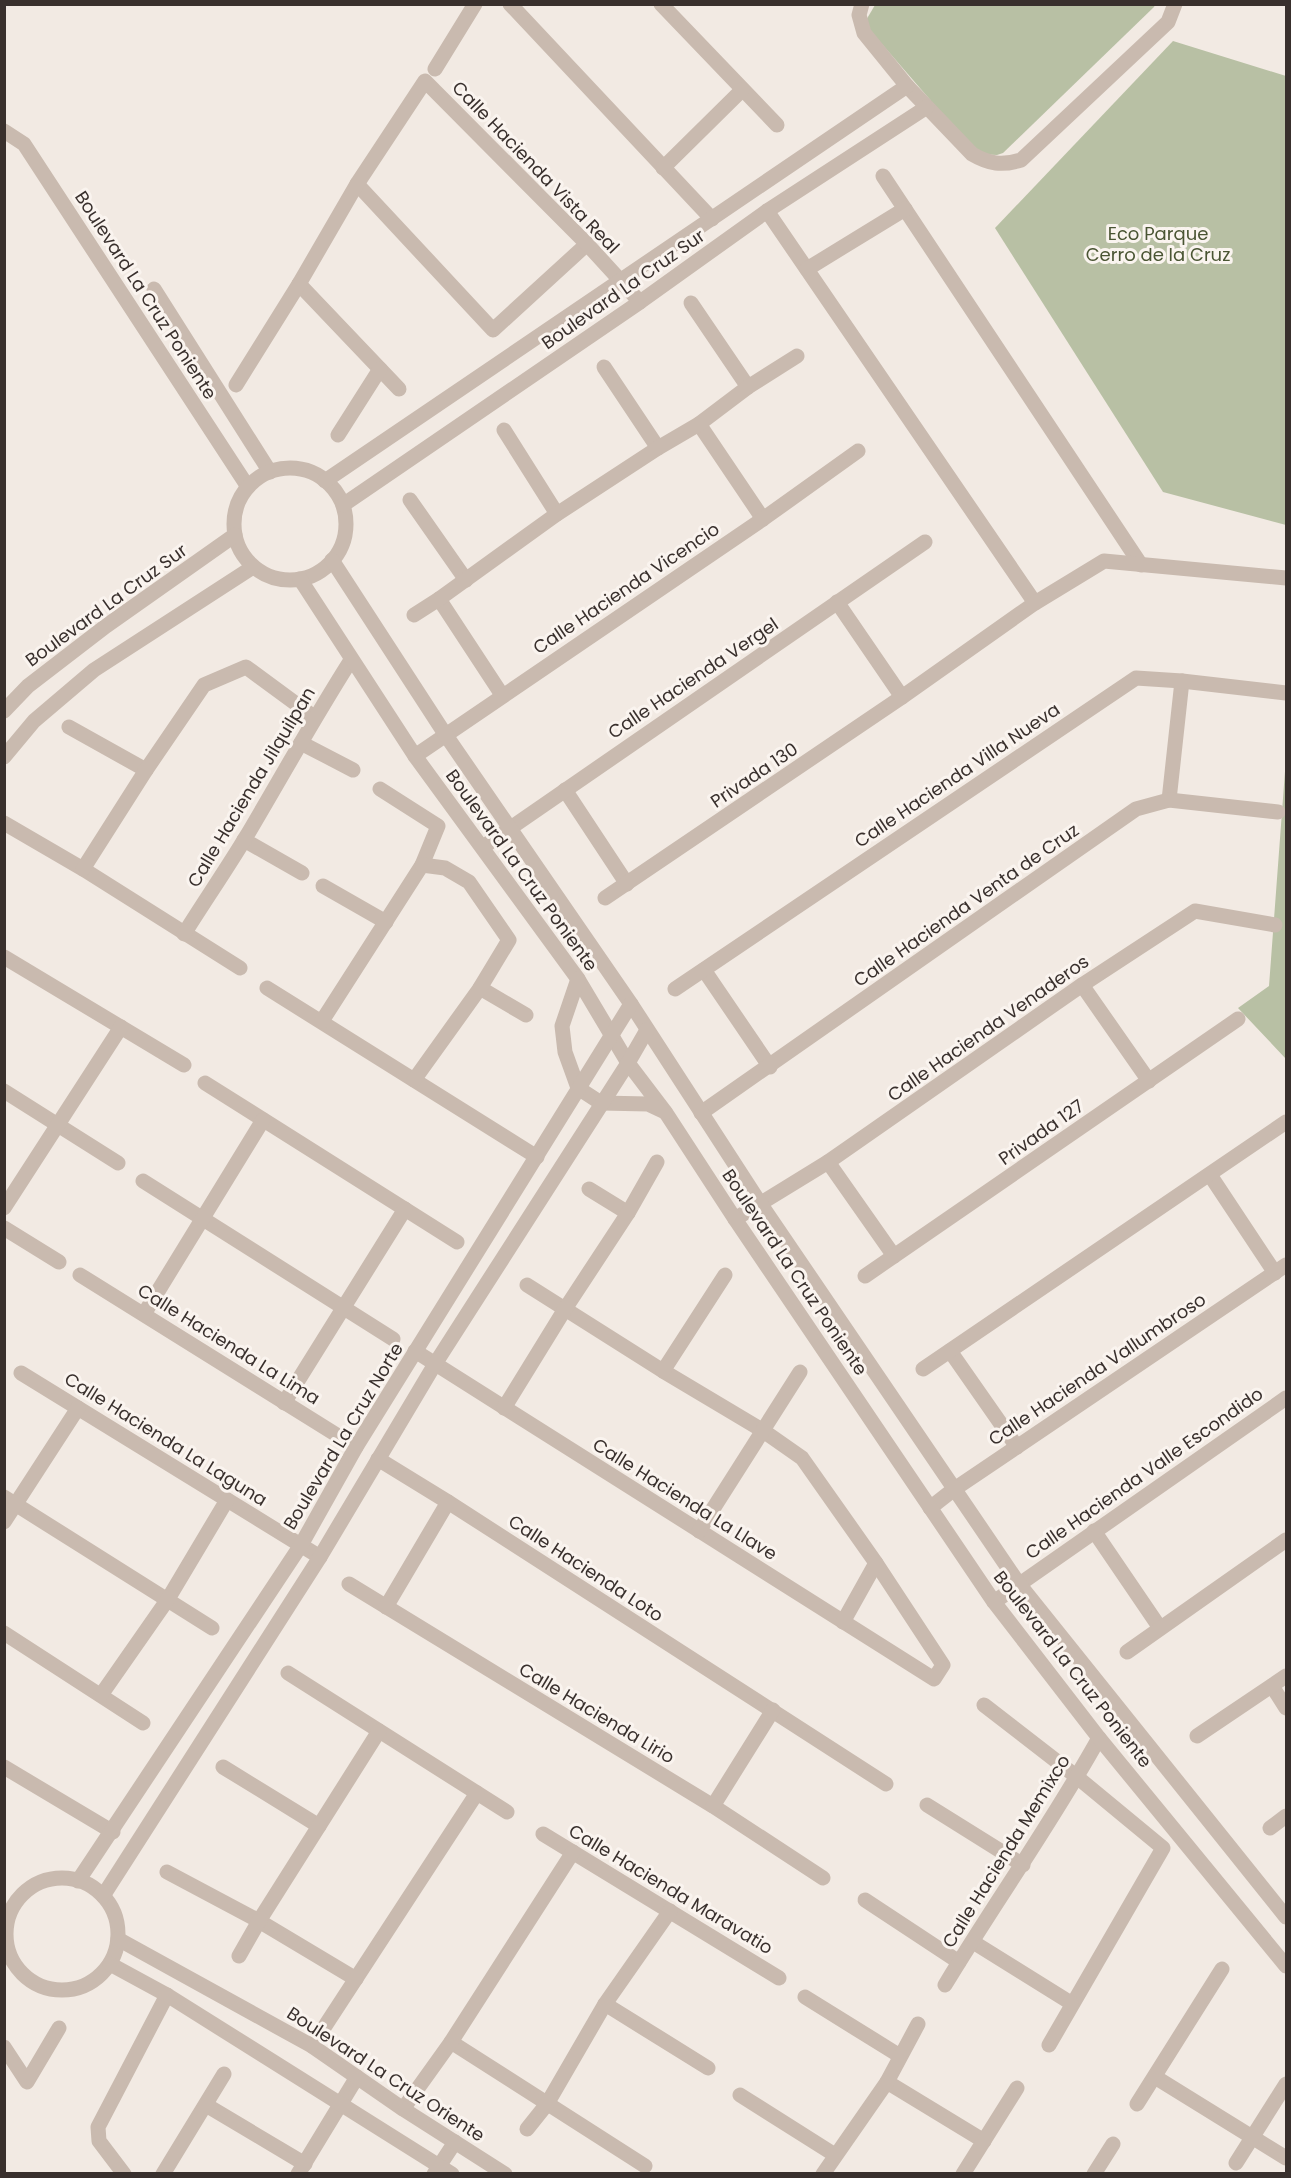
<svg xmlns="http://www.w3.org/2000/svg" width="1291" height="2178" font-family="Poppins,sans-serif">
<style>
.green{fill:#b8c0a4}
.lines{fill:none;stroke-linecap:round;stroke-linejoin:round}
.minor{stroke:#c9baaf;stroke-width:15}
.tertiary{stroke:#c9baaf;stroke-width:15}
.labels{text-anchor:middle;dominant-baseline:central;stroke-width:6;stroke-linejoin:round;paint-order:stroke}
.street-label{font-size:18px;fill:#39302d;stroke:#faf4ef}
.park-label{font-size:18px;fill:#4a5533;stroke:#faf4ef}
</style>
<rect width="100%" height="100%" fill="#f2eae3"/>
<g class="green">
<polygon points="875,5 1155,5 1154,7 1003,153 997,155 977,154 868,28 865,22"/>
<polygon points="1173,41 1286,76 1286,525 1163,492 995,228"/>
<polygon points="1286,758 1286,1059 1238,1008 1269,986"/>
</g>
<g class="lines">
<g class="minor">
<polyline points="510,4 712,219"/>
<polyline points="661,4 777,125"/>
<polyline points="435,69 475,4"/>
<polyline points="4,131 24,144 248,487"/>
<polyline points="663,168 742,90"/>
<polyline points="883,176 1141,565"/>
<polyline points="357,184 493,330 587,244"/>
<polyline points="767,211 1035,603"/>
<polyline points="807,269 905,209"/>
<polyline points="299,284 399,389"/>
<polyline points="154,289 270,472"/>
<polyline points="691,303 748,387"/>
<polyline points="604,367 658,448"/>
<polyline points="236,385 299,284 357,184 425,81 587,244 640,302"/>
<polyline points="699,424 763,519"/>
<polyline points="504,430 557,514"/>
<polyline points="338,435 380,369"/>
<polyline points="410,500 466,580"/>
<polyline points="439,599 502,695"/>
<polyline points="837,602 902,697"/>
<polyline points="414,615 439,599 557,514 658,448 699,424 748,387 797,356"/>
<polyline points="69,727 146,770"/>
<polyline points="301,743 353,770"/>
<polyline points="415,756 763,519 858,451"/>
<polyline points="565,790 627,884"/>
<polyline points="1169,800 1182,681"/>
<polyline points="4,823 83,869 240,968"/>
<polyline points="244,840 302,873"/>
<polyline points="483,847 925,542"/>
<polyline points="83,869 146,770 204,685 246,667 314,717"/>
<polyline points="323,886 386,922"/>
<polyline points="605,898 902,697 1035,603 1104,561 1286,578"/>
<path d="M184,934C204,902 226,870 246,837C281,778 314,718 351,660"/>
<polyline points="4,957 184,1065"/>
<polyline points="704,970 770,1067"/>
<polyline points="1082,985 1149,1081"/>
<polyline points="267,988 537,1157"/>
<polyline points="480,988 526,1015"/>
<polyline points="675,989 1136,678 1182,681 1286,693"/>
<polyline points="322,1021 422,865 438,826 380,789"/>
<polyline points="414,1080 480,988 509,940 469,882 445,868 422,865"/>
<polyline points="205,1083 457,1242"/>
<polyline points="4,1091 118,1163"/>
<polyline points="701,1113 1136,809 1169,800 1278,812"/>
<polyline points="828,1162 894,1256"/>
<polyline points="1210,1175 1275,1273"/>
<polyline points="143,1181 393,1339"/>
<polyline points="589,1189 628,1213"/>
<polyline points="4,1208 121,1027"/>
<polyline points="735,1219 828,1162 1082,985 1195,911 1275,925"/>
<polyline points="4,1228 59,1262"/>
<polyline points="80,1275 356,1447"/>
<polyline points="865,1276 1238,1019"/>
<polyline points="144,1314 263,1120"/>
<polyline points="415,1351 934,1679 943,1665 876,1563 802,1458 762,1430 663,1371 527,1285"/>
<polyline points="950,1351 1017,1447"/>
<polyline points="923,1369 1286,1122"/>
<polyline points="663,1371 725,1275"/>
<polyline points="21,1373 320,1557"/>
<polyline points="284,1403 405,1209"/>
<polyline points="504,1408 565,1309 628,1213 657,1162"/>
<polyline points="378,1459 448,1502 886,1784"/>
<polyline points="4,1497 212,1628"/>
<polyline points="930,1508 953,1490 1286,1265"/>
<polyline points="4,1522 78,1408"/>
<polyline points="699,1531 800,1372"/>
<polyline points="1094,1531 1160,1628"/>
<polyline points="349,1584 713,1806 823,1878"/>
<polyline points="994,1602 1286,1398"/>
<polyline points="386,1607 448,1502"/>
<polyline points="843,1622 876,1563"/>
<polyline points="4,1633 143,1723"/>
<polyline points="1127,1652 1286,1540"/>
<polyline points="288,1673 507,1812"/>
<polyline points="1272,1686 1286,1708"/>
<polyline points="101,1695 168,1599 227,1500"/>
<polyline points="984,1705 1077,1777 1163,1848 1049,2045"/>
<polyline points="1197,1736 1286,1676"/>
<polyline points="4,1767 113,1832"/>
<polyline points="223,1767 319,1826"/>
<polyline points="927,1805 1023,1865"/>
<polyline points="713,1806 773,1710"/>
<polyline points="1270,1828 1286,1816"/>
<polyline points="543,1834 779,1978"/>
<polyline points="167,1872 259,1921 356,1979"/>
<polyline points="865,1900 959,1962"/>
<polyline points="973,1942 1071,2003"/>
<polyline points="239,1956 259,1921 379,1731"/>
<path d="M945,1985C995,1902 1052,1823 1099,1738"/>
<polyline points="805,1997 900,2056"/>
<polyline points="605,2004 708,2068"/>
<polyline points="451,2042 645,2166"/>
<polyline points="312,2046 477,1793"/>
<polyline points="4,2047 27,2082 59,2028"/>
<polyline points="1155,2077 1286,2158"/>
<polyline points="887,2082 984,2141"/>
<polyline points="740,2095 835,2155"/>
<polyline points="1137,2104 1222,1969"/>
<polyline points="206,2105 305,2164"/>
<polyline points="403,2109 451,2042 573,1852"/>
<polyline points="527,2129 547,2104 605,2004 670,1911"/>
<polyline points="1236,2163 1286,2084"/>
<polyline points="124,2174 99,2141 98,2127 167,1995"/>
<polyline points="163,2174 224,2074"/>
<polyline points="298,2174 357,2077"/>
<polyline points="434,2174 455,2142"/>
<polyline points="823,2174 887,2082 918,2024"/>
<polyline points="963,2174 1017,2088"/>
<polyline points="1094,2174 1113,2144"/>
</g>
<g class="tertiary">
<path d="M862,4L859,15L864,33L907,86L972,154C989,164 1002,166 1021,160L1168,22L1175,4"/>
<circle cx="290" cy="524" r="56"/>
<polyline points="325,481 907,86"/>
<polyline points="343,505 640,302 767,211 927,107"/>
<polyline points="332,560 445,734 631,1004 760,1203 1019,1584 1286,1917"/>
<polyline points="300,579 415,756 578,979 628,1063 666,1113 735,1219 994,1602 1099,1738 1286,1966"/>
<polyline points="4,711 28,686 106,626 235,535"/>
<polyline points="4,757 34,721 94,670 253,567"/>
<polyline points="578,979 562,1026 565,1052 578,1088 601,1103 648,1104 665,1112"/>
<circle cx="62" cy="1934" r="56"/>
<polyline points="78,1881 301,1545 356,1447 631,1004"/>
<polyline points="103,1896 320,1557 435,1364 628,1063 647,1030"/>
<polyline points="118,1939 312,2046 403,2109 505,2174"/>
<polyline points="110,1964 167,1995 452,2174"/>
</g>
</g>
<g class="labels">
<g class="street-label">
<text transform="translate(536 167) rotate(46)">Calle Hacienda Vista Real</text>
<text transform="translate(623 289) rotate(-35)">Boulevard La Cruz Sur</text>
<text transform="translate(146 295) rotate(57)">Boulevard La Cruz Poniente</text>
<text transform="translate(626 588) rotate(-34)">Calle Hacienda Vicencio</text>
<text transform="translate(106 605) rotate(-36)">Boulevard La Cruz Sur</text>
<text transform="translate(693 678) rotate(-34)">Calle Hacienda Vergel</text>
<text transform="translate(754 775) rotate(-34)">Privada 130</text>
<text transform="translate(957 775) rotate(-34)">Calle Hacienda Villa Nueva</text>
<text transform="translate(251 787) rotate(-59)">Calle Hacienda Jilquilpan</text>
<text transform="translate(522 870) rotate(54)">Boulevard La Cruz Poniente</text>
<text transform="translate(966 905) rotate(-35)">Calle Hacienda Venta de Cruz</text>
<text transform="translate(988 1028) rotate(-35)">Calle Hacienda Venaderos</text>
<text transform="translate(1041 1132) rotate(-35)">Privada 127</text>
<text transform="translate(795 1272) rotate(56)">Boulevard La Cruz Poniente</text>
<text transform="translate(229 1344) rotate(32)">Calle Hacienda La Lima</text>
<text transform="translate(1097 1369) rotate(-34)">Calle Hacienda Vallumbroso</text>
<text transform="translate(343 1436) rotate(-59)">Boulevard La Cruz Norte</text>
<text transform="translate(166 1439) rotate(32)">Calle Hacienda La Laguna</text>
<text transform="translate(1144 1473) rotate(-35)">Calle Hacienda Valle Escondido</text>
<text transform="translate(685 1499) rotate(32)">Calle Hacienda La Llave</text>
<text transform="translate(586 1568) rotate(33)">Calle Hacienda Loto</text>
<text transform="translate(1073 1669) rotate(52)">Boulevard La Cruz Poniente</text>
<text transform="translate(597 1713) rotate(31)">Calle Hacienda Lirio</text>
<text transform="translate(1006 1851) rotate(-58)">Calle Hacienda Memixco</text>
<text transform="translate(671 1889) rotate(31)">Calle Hacienda Maravatio</text>
<text transform="translate(386 2074) rotate(33)">Boulevard La Cruz Oriente</text>
</g>
<g class="park-label">
<text x="1158" y="233">Eco Parque<tspan x="1158" dy="21">Cerro de la Cruz</tspan></text>
</g>
</g>
<rect width="1291" height="2178" fill="none" stroke="#39302d" stroke-width="12"/>
</svg>
